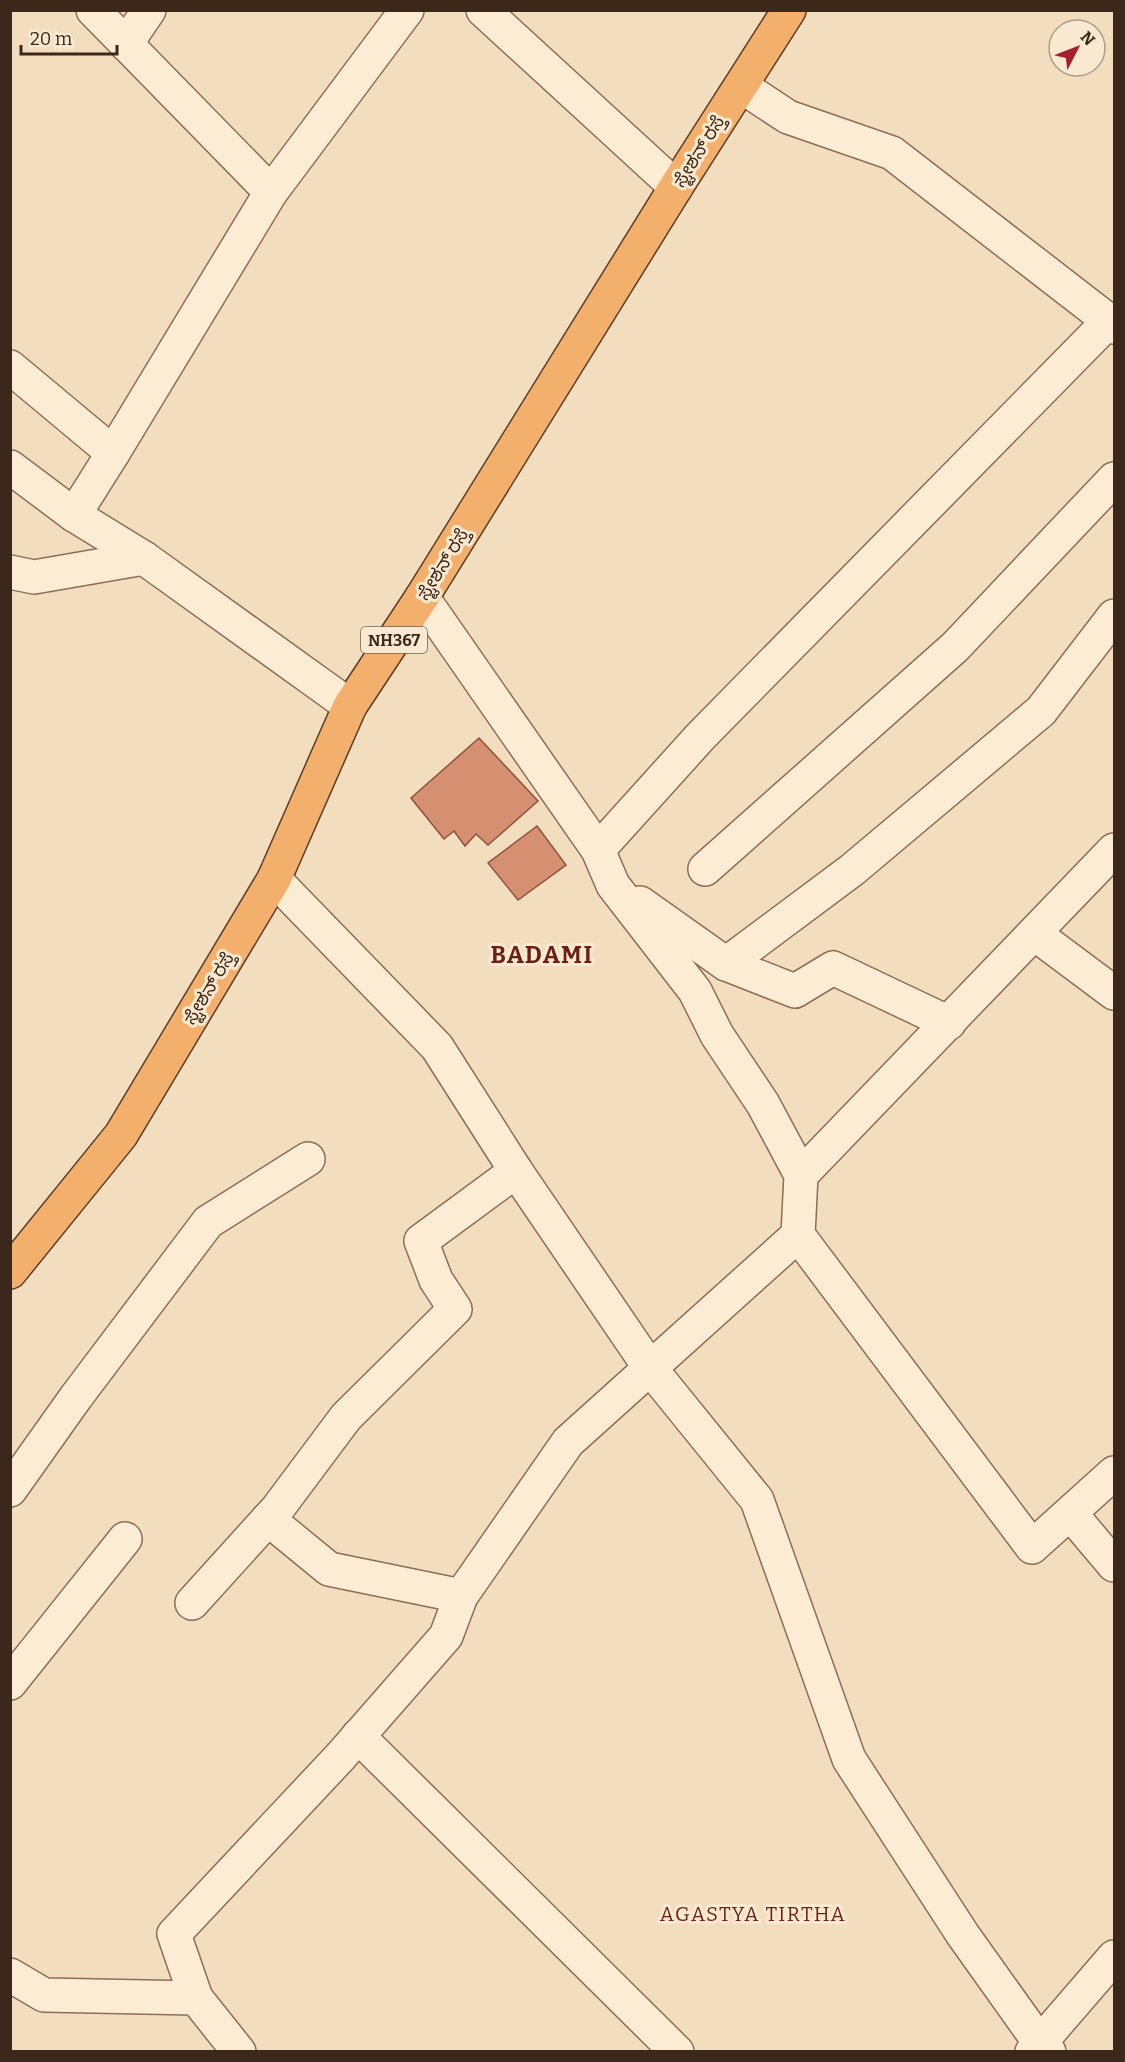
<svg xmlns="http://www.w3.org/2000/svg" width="1125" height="2062" font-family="Bitter,'Noto Sans Kannada',serif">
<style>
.building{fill:#d59071;stroke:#8f5238;stroke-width:1.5}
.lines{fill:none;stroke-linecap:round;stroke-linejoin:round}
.minor-casing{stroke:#8d6d55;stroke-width:36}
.tertiary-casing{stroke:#8d6d55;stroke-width:36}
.trunk-casing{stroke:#5a3c2a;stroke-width:36}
.minor{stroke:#fcecd3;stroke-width:33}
.tertiary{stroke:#fcecd3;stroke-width:33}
.trunk{stroke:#f2b06c;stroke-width:33}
.labels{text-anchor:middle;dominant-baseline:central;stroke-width:6;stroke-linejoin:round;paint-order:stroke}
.shield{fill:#f9e9d0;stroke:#746251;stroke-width:1.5}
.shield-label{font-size:16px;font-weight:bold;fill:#3b281b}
.street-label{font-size:18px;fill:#3b281b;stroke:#f9e9d0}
.neighbourhood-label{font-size:20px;letter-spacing:1.5px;fill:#6c1f16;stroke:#f9e9d0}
.district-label{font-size:24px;font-weight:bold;letter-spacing:1.5px;fill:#6c1f16;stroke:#f9e9d0}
</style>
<rect width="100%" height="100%" fill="#f2debf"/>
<g class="building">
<polygon points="479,738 538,801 488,845 476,834 465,846 454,831 444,839 411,798"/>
<polygon points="537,826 566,865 518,900 488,863"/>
</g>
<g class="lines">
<defs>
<g id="minor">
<polyline points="93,10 271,192"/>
<polyline points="483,10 676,187"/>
<polyline points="126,44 149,10"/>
<polyline points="741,86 788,117 892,153 1109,321"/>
<polyline points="10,367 113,453"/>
<polyline points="10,467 74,515"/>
<polyline points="350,706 144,558 74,515 113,453 271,192 407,10"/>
<polyline points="598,850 700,737 1109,321 1114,327"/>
<polyline points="705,869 955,647 1114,479"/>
<polyline points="274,879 437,1047 516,1171 650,1368 757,1500 849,1759 963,1935 1040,2043 1049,2052"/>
<polyline points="640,903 726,964 795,991 833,968 949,1023"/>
<polyline points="1035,934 1114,993"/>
<polyline points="726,964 852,870 1041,711 1114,616"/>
<polyline points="801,1175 1114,850"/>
<polyline points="798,1235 1032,1547 1114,1473"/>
<polyline points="10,1490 76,1397 208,1222 308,1159"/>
<polyline points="1070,1513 1114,1565"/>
<polyline points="268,1519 329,1569 461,1596"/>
<polyline points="192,1603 278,1508 346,1417 455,1309 436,1280 421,1241 516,1171"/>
<polyline points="10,1683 125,1539"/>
<polyline points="358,1736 677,2052"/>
<polyline points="10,1975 44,1995 196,1998 239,2052"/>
<polyline points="196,1998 174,1934 341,1756 446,1636 461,1596 568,1442 798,1235 801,1175 763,1104 717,1035 695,991 613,885 598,850 422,597"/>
<polyline points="1032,2052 1114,1957"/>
</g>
<polyline id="tertiary" points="10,572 34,577 144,558"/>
<polyline id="trunk" points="10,1272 121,1135 274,879 350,706 422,597 676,187 789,10"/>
</defs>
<use href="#minor" class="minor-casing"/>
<use href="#tertiary" class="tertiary-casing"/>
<use href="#trunk" class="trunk-casing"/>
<use href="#minor" class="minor"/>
<use href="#tertiary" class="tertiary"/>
<use href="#trunk" class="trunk"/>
</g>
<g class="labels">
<rect class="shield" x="361" y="627" width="66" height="26" rx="4.5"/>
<g class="shield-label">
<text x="394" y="640">NH367</text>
</g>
<g class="street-label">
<text transform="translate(699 151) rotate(-58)">ಸ್ಟೇಶನ್ ರಸ್ತೆ</text>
<text transform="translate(443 564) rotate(-58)">ಸ್ಟೇಶನ್ ರಸ್ತೆ</text>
<text transform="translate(209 988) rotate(-59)">ಸ್ಟೇಶನ್ ರಸ್ತೆ</text>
</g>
<g class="neighbourhood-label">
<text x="753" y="1914">AGASTYA TIRTHA</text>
</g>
<g class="district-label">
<text x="542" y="955">BADAMI</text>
</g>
</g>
<rect width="1125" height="2062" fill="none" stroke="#3b281b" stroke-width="24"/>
<g transform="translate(1077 48) rotate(48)"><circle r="28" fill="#f9e9d0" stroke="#ad9c88" stroke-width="1.5"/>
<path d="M0-4.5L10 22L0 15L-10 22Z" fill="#a31f2d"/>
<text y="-9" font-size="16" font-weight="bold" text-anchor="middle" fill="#3b281b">N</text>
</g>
<path d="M21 45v9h96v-9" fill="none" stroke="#3b281b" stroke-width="3"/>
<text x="30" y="45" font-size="18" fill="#3b281b" stroke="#f9e9d0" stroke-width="4.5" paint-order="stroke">20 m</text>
</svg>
